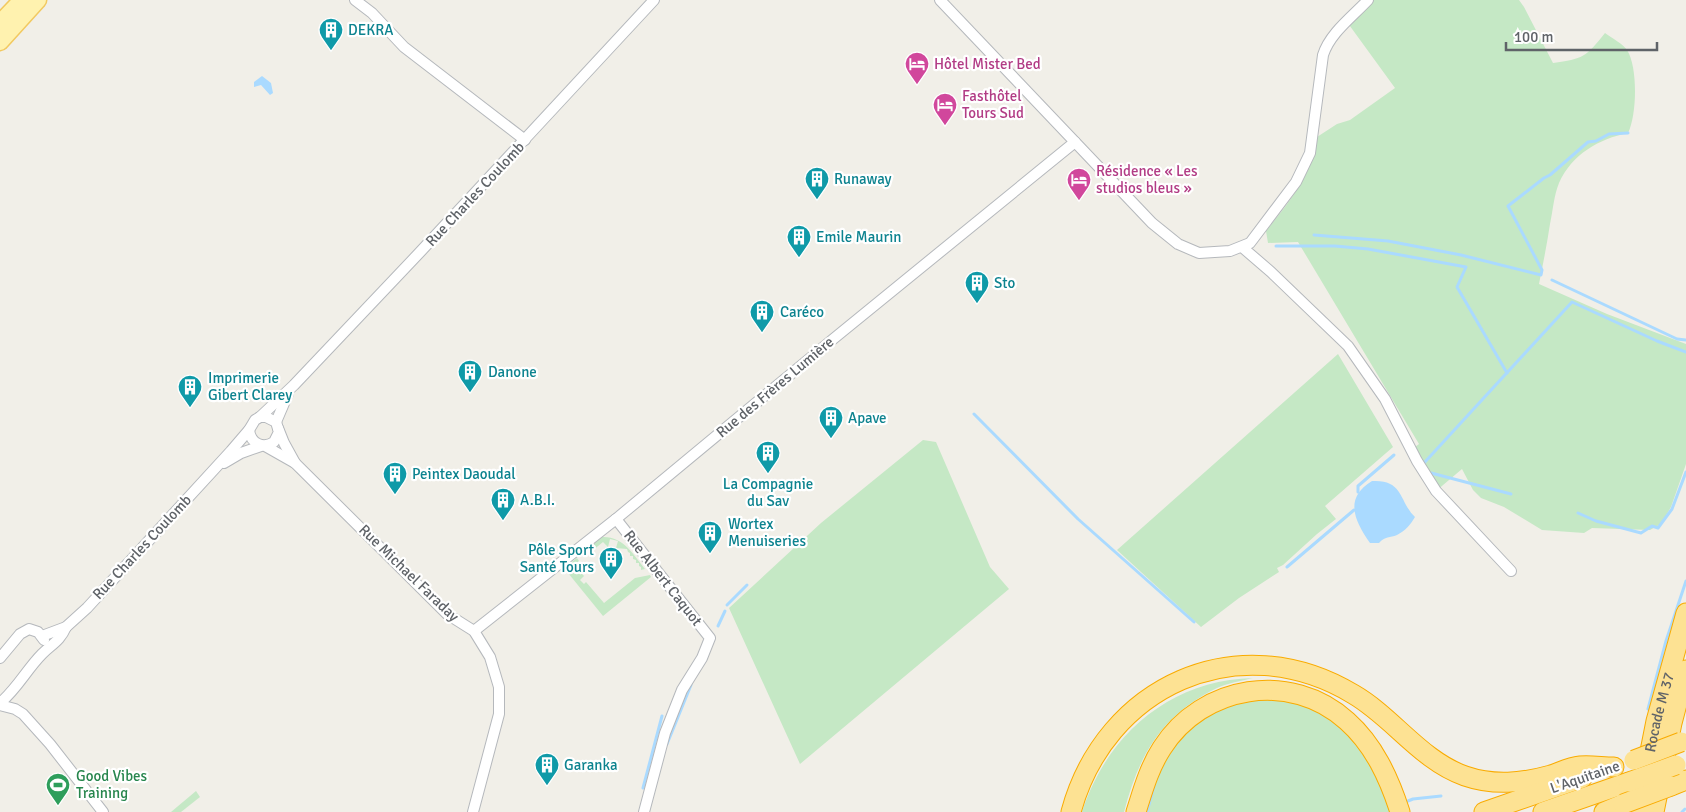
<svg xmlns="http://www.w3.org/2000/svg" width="1686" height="812" font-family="Signika,sans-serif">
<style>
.green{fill:#c5e8c5}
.water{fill:#aadaff}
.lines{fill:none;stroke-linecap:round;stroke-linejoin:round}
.stream{stroke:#aadaff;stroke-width:3}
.street-casing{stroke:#b5b8bc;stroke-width:12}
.primary-casing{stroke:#f2c960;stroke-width:19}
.highway-casing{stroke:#f9ab00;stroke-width:21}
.street{stroke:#fff;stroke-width:10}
.primary{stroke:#fff2af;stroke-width:16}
.highway{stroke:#fde293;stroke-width:19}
.highway-bridge-casing{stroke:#f9ab00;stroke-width:21;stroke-linecap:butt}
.highway-bridge{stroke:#fde293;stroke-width:19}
.labels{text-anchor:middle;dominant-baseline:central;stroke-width:4.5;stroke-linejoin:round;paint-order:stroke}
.culture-label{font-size:15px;fill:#0d838f;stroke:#fff;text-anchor:start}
.hotel-label{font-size:15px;fill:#b23c85;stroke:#fff;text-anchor:start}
.street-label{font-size:15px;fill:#5f6368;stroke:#fff}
.leisure-label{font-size:15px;fill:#27864d;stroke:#fff;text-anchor:start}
</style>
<rect width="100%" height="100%" fill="#f1efe8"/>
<g class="green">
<path d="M1368,0H1519L1524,7L1553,63C1583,59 1586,57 1605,33C1612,38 1623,44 1627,50C1638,67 1637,115 1628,133C1599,139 1572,154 1559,183C1554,195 1553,210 1550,224C1547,244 1543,264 1539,284L1607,314L1686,344V464L1671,507L1661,524L1650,530L1592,528L1584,533L1542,530L1504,507L1481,498L1473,490L1462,469L1436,491L1411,450L1419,444L1298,242L1268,243L1266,231C1291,200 1310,177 1317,137L1337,124L1350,120L1395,88L1347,22Z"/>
<polygon points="1338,354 1393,447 1325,506 1336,519 1317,534 1283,565 1277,568 1279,572 1239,598 1201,627 1117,550"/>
<polygon points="923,440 936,442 990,567 1009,589 800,764 729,608 821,523"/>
<path d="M602,537C623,536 633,554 645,569L641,570V567L639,566V563H636V560L633,559V556H630V553L628,552L627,549L616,548L618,541L610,539L608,547L603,542L587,555L584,551Z"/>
<polygon points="577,558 579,561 574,565 584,576 580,580 584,584 586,582 604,603 635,578 650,575 651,577 603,616 564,568"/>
<path d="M1253,678C1241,681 1228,683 1217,688C1162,715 1139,754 1124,812H1082C1107,734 1171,680 1253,678Z"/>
<polygon points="1235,698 1299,698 1358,737 1395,812 1140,812 1161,768 1177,744 1183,728"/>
<polygon points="196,791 200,797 181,812 171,812"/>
</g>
<g class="water">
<polygon points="262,76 271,83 273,93 270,95 261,85 254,87 254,82"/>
<path d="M1372,481C1404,479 1399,502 1415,517C1411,524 1405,531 1397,535C1390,538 1385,536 1379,543H1370C1354,520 1344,498 1372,481Z"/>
</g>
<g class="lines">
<g class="stream">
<polyline points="1314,235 1388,241 1461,255 1541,275 1542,270 1508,206 1544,178 1550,175 1588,142 1596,141 1609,134 1628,133"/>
<polyline points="1276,246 1335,246 1368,249 1466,267 1457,287 1507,373"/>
<polyline points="1552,280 1677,339 1686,340"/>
<polyline points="974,414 1078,519 1194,622"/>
<polyline points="1424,463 1572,302 1657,341 1686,352"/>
<polyline points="1431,473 1511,494"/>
<polyline points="1358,492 1358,486 1394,455"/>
<polyline points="1578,513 1596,521 1641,533 1652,526 1658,528 1672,509 1686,472"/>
<polyline points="1287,567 1354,510"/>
<polyline points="727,605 747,585"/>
<polyline points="718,626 725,611"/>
<polyline points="1648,709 1666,641 1686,581"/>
<polyline points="667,744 691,685"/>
<polyline points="643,788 662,716"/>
<polyline points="1408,801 1413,799 1441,796"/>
<polyline points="1147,812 1154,786"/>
<polyline points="1682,812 1685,809"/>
</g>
<defs>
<g id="street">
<polyline points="355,0 372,13 404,47 525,140"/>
<path d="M940,0L1152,223L1178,244L1199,253L1230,251L1250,243L1296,182L1310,153L1323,55C1330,33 1352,17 1368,0"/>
<polyline points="1242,247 1271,272 1348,346 1385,399 1417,461 1436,491 1511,571"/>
<polyline points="276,422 288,394"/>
<polyline points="278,428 284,443 295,463"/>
<path d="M249,430C251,444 263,449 274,442L279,432L276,422L266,417H260"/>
<polyline points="265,446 295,463 447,614 474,631 490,657 499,687 499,714 473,812"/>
<polyline points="224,463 241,453 261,446"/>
<polyline points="616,519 710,638 702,658 682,690 665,733 644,812"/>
<polyline points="474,631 616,519 832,340 1075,142"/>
<polyline points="42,636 66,627 87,608 231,451 249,430 255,420 260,417 294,385 421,251 654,0"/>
<polyline points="0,658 20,634 29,629 38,632 44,640"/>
<path d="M0,703C17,689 27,669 42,654C52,644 60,641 66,627"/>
<polyline points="0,705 15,709 23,714 50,744 103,812"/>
</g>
<g id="primary">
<polyline points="0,23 22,0"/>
<polyline points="0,42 38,0"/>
</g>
<g id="highway">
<polyline points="1671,786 1686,780"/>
<path d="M1071,812C1105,686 1238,625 1353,694C1393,717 1420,760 1465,776C1494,786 1522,783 1551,775C1560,772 1570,767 1580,766C1591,765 1603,767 1614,767"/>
<path d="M1136,812C1143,790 1149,768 1162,748C1202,685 1291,670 1347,721C1374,745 1389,778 1400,812"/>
<polyline points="1484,812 1582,778"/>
<polyline points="1543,812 1629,782"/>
<polyline points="1604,812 1623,804"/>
<path id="s1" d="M1638,812L1656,721L1686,613"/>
<polyline points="1654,812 1672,723 1686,670"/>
</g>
</defs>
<use href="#street" class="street-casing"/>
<use href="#primary" class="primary-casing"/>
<use href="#highway" class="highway-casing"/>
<use href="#street" class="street"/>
<use href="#primary" class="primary"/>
<use href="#highway" class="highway"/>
<defs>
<g id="highway-bridge">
<polyline points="1634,760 1681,742"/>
<polyline points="1629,782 1676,765"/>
<polyline points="1623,804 1671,786"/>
</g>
</defs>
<use href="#highway-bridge" class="highway-bridge-casing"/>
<use href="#highway-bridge" class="highway-bridge"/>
</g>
<defs>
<symbol id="building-pin" viewBox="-11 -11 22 30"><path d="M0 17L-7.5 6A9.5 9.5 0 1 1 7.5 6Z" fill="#0f9aa8" stroke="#fff"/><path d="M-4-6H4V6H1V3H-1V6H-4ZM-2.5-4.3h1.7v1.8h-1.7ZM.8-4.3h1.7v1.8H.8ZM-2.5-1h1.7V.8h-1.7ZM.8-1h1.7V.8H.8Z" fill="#fff"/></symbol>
<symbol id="hotel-pin" viewBox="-11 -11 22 30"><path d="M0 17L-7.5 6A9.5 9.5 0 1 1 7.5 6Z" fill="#d1479c" stroke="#fff"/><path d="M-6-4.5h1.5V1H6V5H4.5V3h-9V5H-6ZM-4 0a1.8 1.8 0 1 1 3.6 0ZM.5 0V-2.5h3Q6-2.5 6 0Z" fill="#fff"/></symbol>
<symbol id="stadium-pin" viewBox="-11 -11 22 30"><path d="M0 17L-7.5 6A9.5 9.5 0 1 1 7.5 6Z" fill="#2e9e5b" stroke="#fff"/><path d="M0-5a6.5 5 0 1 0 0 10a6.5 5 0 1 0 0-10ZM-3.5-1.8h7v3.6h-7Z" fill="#fff"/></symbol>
</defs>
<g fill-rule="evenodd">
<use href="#building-pin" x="317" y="16" width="28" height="38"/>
<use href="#hotel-pin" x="903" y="50" width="28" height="38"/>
<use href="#hotel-pin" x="931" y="91" width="28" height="38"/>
<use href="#building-pin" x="803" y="165" width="28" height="38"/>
<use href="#hotel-pin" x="1065" y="166" width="28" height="38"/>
<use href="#building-pin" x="785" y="223" width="28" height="38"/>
<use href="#building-pin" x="963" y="269" width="28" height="38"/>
<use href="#building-pin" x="748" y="298" width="28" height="38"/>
<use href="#building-pin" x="456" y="358" width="28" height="38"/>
<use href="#building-pin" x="176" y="373" width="28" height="38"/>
<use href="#building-pin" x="817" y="404" width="28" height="38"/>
<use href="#building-pin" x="754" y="439" width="28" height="38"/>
<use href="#building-pin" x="381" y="460" width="28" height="38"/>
<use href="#building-pin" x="489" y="486" width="28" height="38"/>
<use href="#building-pin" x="696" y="519" width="28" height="38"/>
<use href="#building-pin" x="597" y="545" width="28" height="38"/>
<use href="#building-pin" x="533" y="751" width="28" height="38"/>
<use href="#stadium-pin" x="44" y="771" width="28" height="38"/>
</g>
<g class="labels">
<g class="culture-label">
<text x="348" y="30">DEKRA</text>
<text x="834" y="179">Runaway</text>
<text x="816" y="237">Emile Maurin</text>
<text x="994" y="283">Sto</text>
<text x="780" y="312">Caréco</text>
<text x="488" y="372">Danone</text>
<text x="208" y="378">Imprimerie<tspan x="208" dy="17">Gibert Clarey</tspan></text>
<text x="848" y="418">Apave</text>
<text x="412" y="474">Peintex Daoudal</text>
<text x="768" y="484" text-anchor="middle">La Compagnie<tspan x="768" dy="17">du Sav</tspan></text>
<text x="520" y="500">A.B.I.</text>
<text x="728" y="524">Wortex<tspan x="728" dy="17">Menuiseries</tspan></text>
<text x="594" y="550" text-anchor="end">Pôle Sport<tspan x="594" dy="17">Santé Tours</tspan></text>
<text x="564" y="765">Garanka</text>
</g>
<g class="hotel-label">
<text x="934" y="64">Hôtel Mister Bed</text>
<text x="962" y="96">Fasthôtel<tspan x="962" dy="17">Tours Sud</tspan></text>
<text x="1096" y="171">Résidence « Les<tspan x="1096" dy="17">studios bleus »</tspan></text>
</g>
<g class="street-label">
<text transform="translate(475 194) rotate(-47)">Rue Charles Coulomb</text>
<text transform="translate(775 387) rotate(-40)">Rue des Frères Lumière</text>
<text transform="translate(142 547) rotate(-47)">Rue Charles Coulomb</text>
<text transform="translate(409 573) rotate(44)">Rue Michael Faraday</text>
<text transform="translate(663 578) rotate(52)">Rue Albert Caquot</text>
<text stroke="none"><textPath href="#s1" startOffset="102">Rocade M 37</textPath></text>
<text transform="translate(1585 777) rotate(-19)">L'Aquitaine</text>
</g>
<g class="leisure-label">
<text x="76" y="776">Good Vibes<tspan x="76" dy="17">Training</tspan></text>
</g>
</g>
<path d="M1506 42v8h151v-8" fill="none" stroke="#5f6368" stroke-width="2.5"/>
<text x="1514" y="42" font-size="15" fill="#5f6368" stroke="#ffffff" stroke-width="4" paint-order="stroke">100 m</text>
</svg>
